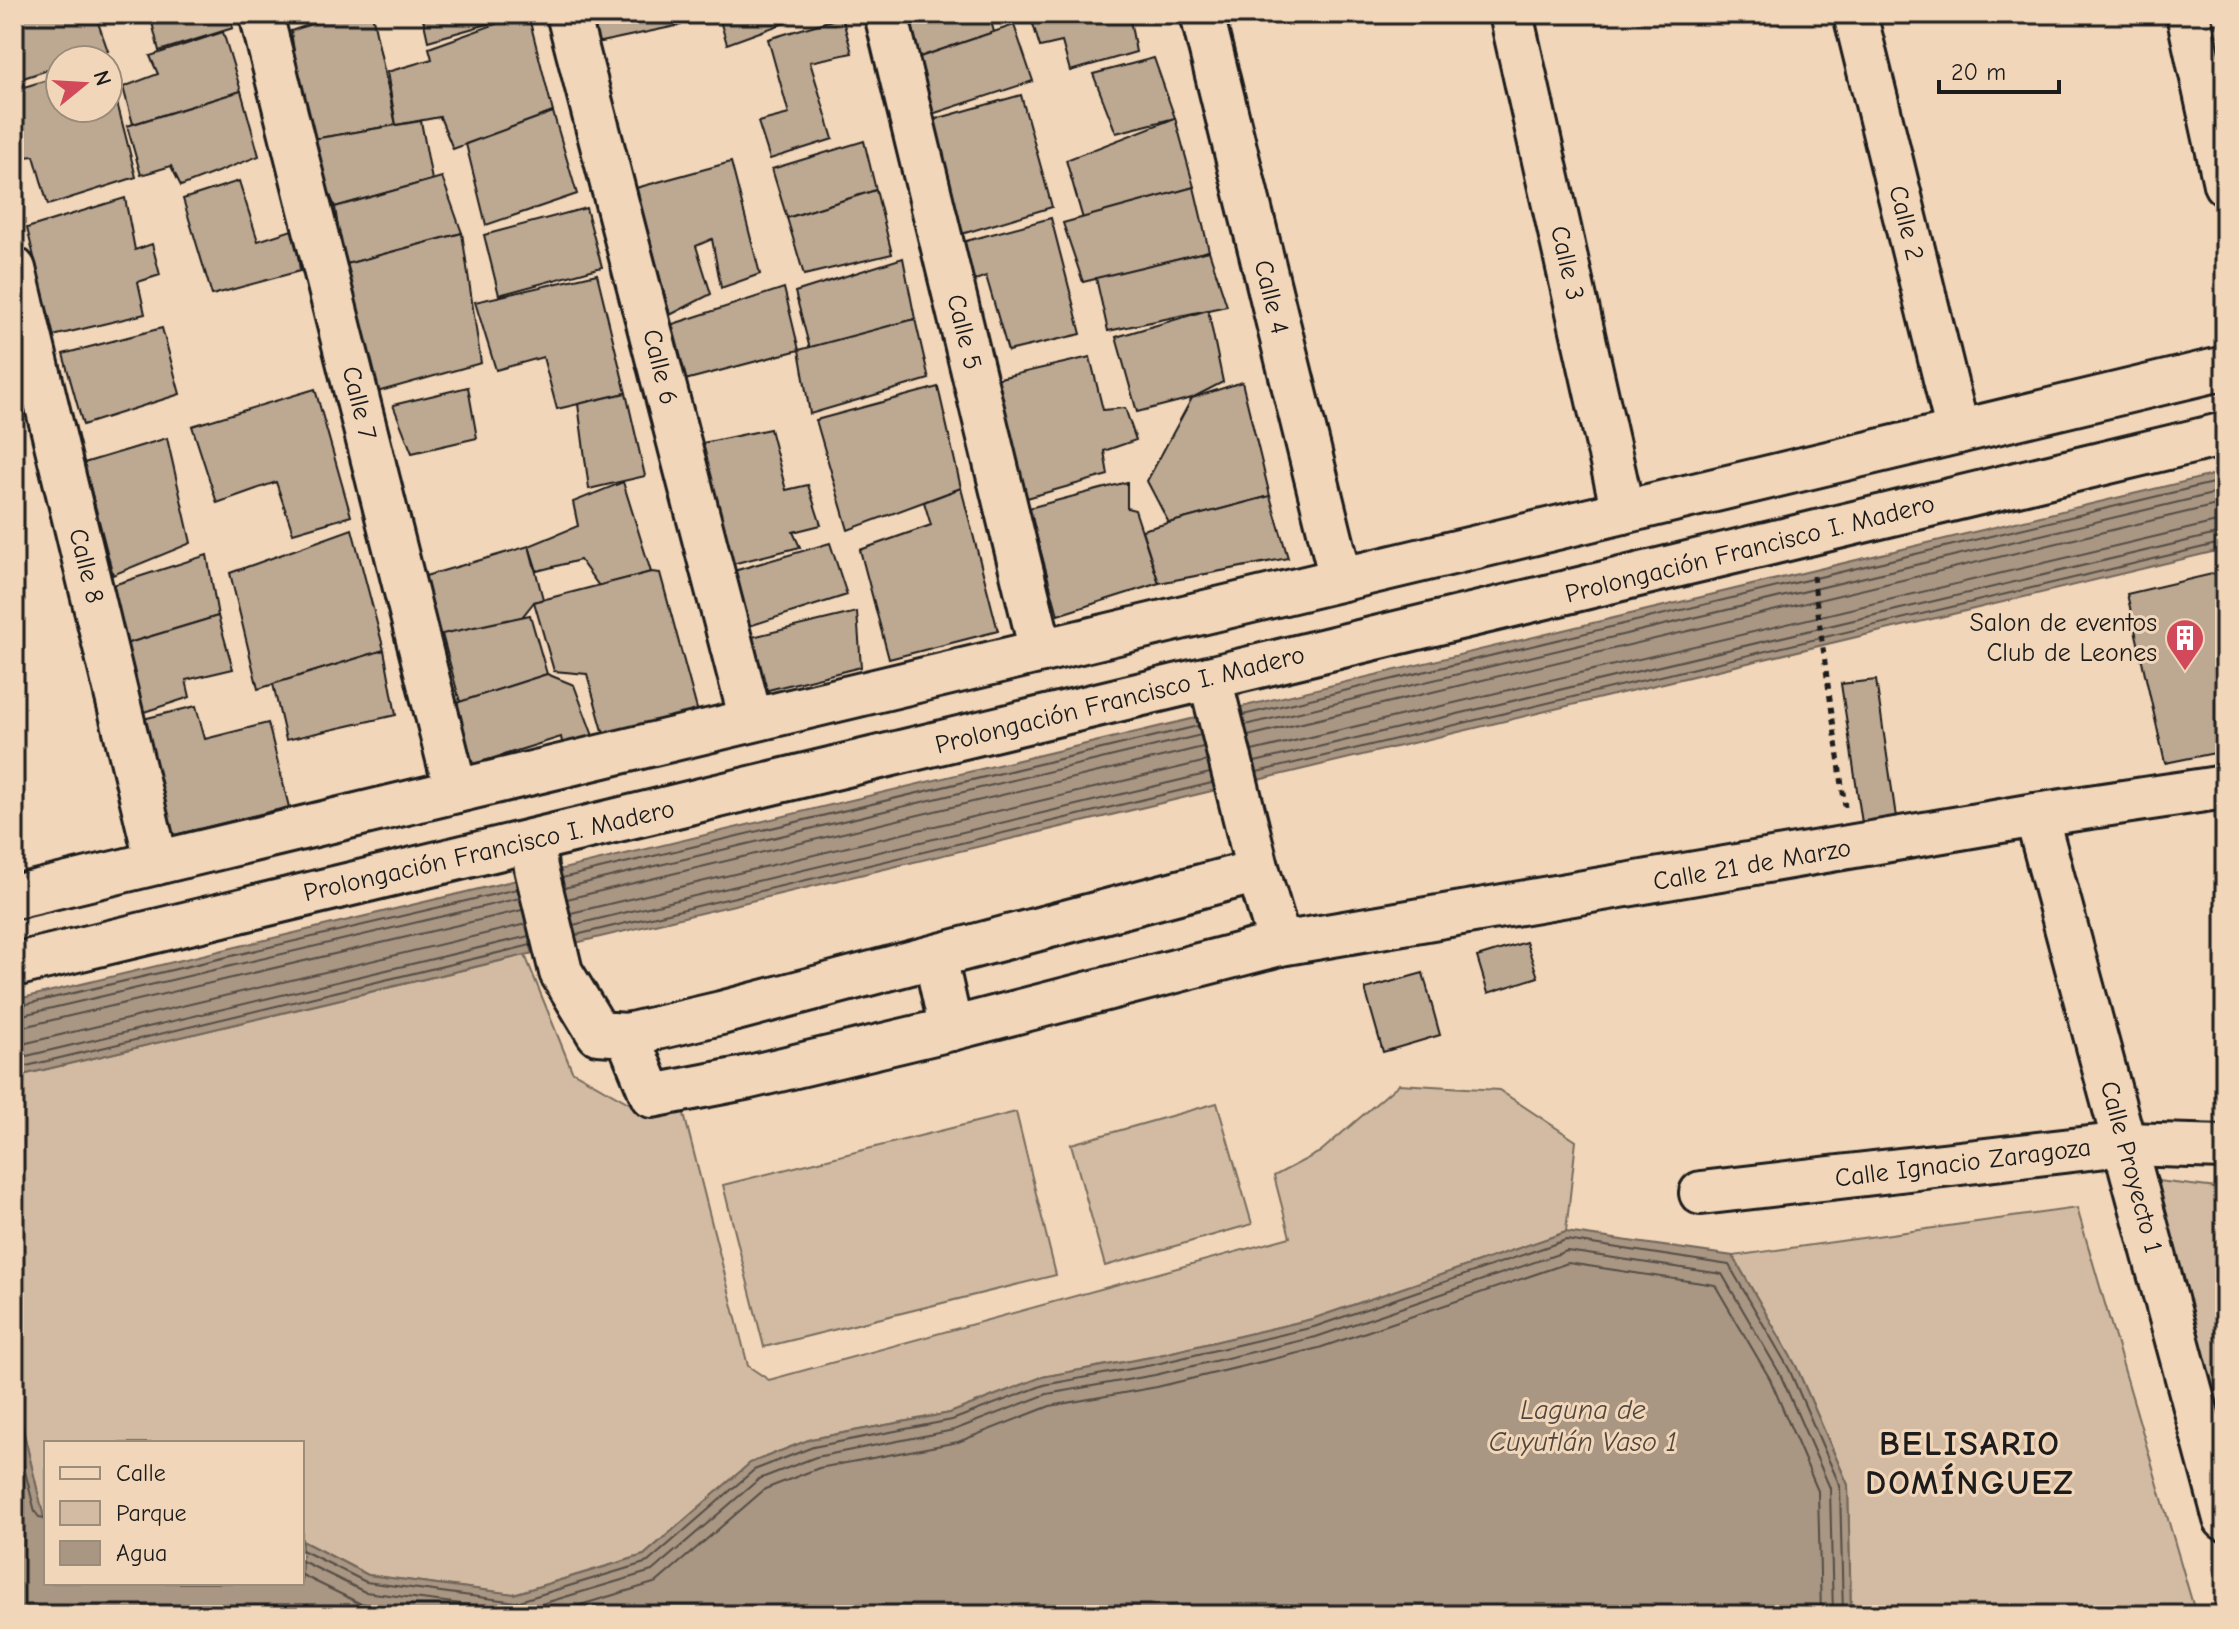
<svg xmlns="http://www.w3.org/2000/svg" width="2239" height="1629" font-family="'Comic Neue',sans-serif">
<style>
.green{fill:#d2bba2;stroke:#776c5f;stroke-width:2}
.water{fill:#a99683;stroke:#71655a;stroke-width:2}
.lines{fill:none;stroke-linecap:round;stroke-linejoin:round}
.shore{stroke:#544d45;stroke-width:2}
.building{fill:#bda892;stroke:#1c1c1c;stroke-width:2}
.minor-casing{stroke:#1c1c1c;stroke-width:48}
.path{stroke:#1c1c1c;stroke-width:5;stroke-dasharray:6 6;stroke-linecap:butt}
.minor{stroke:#f2d6b9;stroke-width:42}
.labels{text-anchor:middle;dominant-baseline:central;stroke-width:6;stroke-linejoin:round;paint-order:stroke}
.street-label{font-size:26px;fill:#1c1c1c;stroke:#f2d6b9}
.poi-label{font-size:26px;fill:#1c1c1c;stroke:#f2d6b9;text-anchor:end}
.water-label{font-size:28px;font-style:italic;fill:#4d4740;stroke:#f2d6b9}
.district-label{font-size:34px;font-weight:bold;letter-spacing:2px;fill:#1c1c1c;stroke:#f2d6b9}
</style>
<rect width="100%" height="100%" fill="#f2d6b9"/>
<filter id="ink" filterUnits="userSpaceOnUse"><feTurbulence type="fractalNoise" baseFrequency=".0125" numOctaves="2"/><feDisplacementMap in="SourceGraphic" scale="16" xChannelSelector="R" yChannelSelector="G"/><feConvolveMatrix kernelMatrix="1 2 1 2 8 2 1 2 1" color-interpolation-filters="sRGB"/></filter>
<g filter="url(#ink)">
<g class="green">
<polygon points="2209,22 2225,27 2225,100"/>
<polygon points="525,955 572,1071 652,1116 683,1110 748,1366 769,1380 1290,1237 1274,1176 1320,1152 1399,1084 1499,1090 1576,1141 1566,1232 1312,1319 1151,1357 1042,1377 950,1413 811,1439 750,1463 644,1555 513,1594 368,1575 302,1541 302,1443 46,1443 46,1526 14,1392 14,1077"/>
<polygon points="1217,1103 1252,1224 1105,1266 1071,1144"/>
<polygon points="1016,1112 1056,1275 764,1347 723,1185"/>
<polygon points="2149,1180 2225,1189 2225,1492"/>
<polygon points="2077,1208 2196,1615 1851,1615 1848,1485 1796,1366 1733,1256"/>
</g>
<g class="water">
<polygon points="2225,472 2225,549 14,1077 14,1000"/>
<polygon points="1566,1232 1733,1256 1796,1366 1848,1485 1851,1615 14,1615 14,1392 46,1526 46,1583 302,1583 302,1541 368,1575 514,1594 644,1555 750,1463 811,1439 950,1413 1042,1377 1151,1357 1312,1319"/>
</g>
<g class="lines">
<g class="shore">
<polyline points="1243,715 2225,480"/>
<polyline points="1245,725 2225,491"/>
<polyline points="1248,736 2225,503"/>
<polyline points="1252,751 2225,520"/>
<polyline points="1255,762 2225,532"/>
<polyline points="1257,772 2225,542"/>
<polyline points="562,878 1198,726"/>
<polyline points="564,888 1201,735"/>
<polyline points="567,899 1203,747"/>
<polyline points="571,913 1207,761"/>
<polyline points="573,925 1210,773"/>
<polyline points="576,935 1212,783"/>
<polyline points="14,1007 517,889"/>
<polyline points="14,1017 520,898"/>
<polyline points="14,1029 522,910"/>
<polyline points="14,1046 526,924"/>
<polyline points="14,1059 529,936"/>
<polyline points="14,1069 531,945"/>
<polyline points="14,1426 35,1512 39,1517 46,1518"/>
<polyline points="302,1550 366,1582 516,1602 648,1562 754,1470 813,1447 952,1420 1044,1385 1152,1365 1314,1327 1566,1240 1729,1265 1789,1369 1840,1486 1843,1615"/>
<polyline points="302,1561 365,1592 518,1611 652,1571 759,1479 816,1457 954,1430 1047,1394 1155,1375 1316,1337 1567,1251 1722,1274 1780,1374 1830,1488 1833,1615"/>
<polyline points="302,1575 359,1603 445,1615"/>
<polyline points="547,1615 657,1582 765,1489 819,1468 958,1442 1050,1406 1157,1387 1319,1348 1568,1263 1715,1285 1770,1379 1818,1491 1821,1615"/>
</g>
</g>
<g class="building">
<polygon points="14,14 95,14 108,51 79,60 60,60 60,66 14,81"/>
<polygon points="150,14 229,14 233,28 159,51"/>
<polygon points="278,14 314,14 280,25"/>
<polygon points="340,14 372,14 396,125 307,140 291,31"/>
<polygon points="422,14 523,14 428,41"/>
<polygon points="524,14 528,14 553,112 453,149 440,117 396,125 387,72 432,59 429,48"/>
<polygon points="580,14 678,14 681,25 596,43"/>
<polygon points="718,14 809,14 727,44"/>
<polygon points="901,14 989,14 994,32 911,60"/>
<polygon points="1030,14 1129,14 1136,52 1070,71 1062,42 1040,47"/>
<polygon points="842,17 852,53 810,62 833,139 770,159 758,122 789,114 768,39"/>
<polygon points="1014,25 1033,81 929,115 911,60"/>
<polygon points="223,32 241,91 133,124 123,87 158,74 150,56"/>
<polygon points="1154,58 1175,118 1116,133 1093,74"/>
<polygon points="108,67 136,177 48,205 34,156 14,158 14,90 60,76 60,108 108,108"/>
<polygon points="241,91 259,156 181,186 171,166 141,175 127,126"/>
<polygon points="1021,95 1052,207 955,236 925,122"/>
<polygon points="553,112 577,194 486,225 466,144"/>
<polygon points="1175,118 1194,187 1083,219 1066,160"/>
<polygon points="421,121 432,180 335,207 307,140"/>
<polygon points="864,141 876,190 787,218 772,169"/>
<polygon points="731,162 760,274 721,288 712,239 696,246 711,294 670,315 636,188"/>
<polygon points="442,177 462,233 343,265 335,207"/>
<polygon points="239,181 258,241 295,229 300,271 212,295 183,199"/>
<polygon points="1194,187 1209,251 1083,282 1063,223"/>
<polygon points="876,190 892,254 804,275 787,218"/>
<polygon points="125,198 135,250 152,244 160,275 138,282 145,314 53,336 27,228"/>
<polygon points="586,208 602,267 499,295 484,235"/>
<polygon points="1051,218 1081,334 1008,351 986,276 962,285 955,244"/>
<polygon points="462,233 481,363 377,392 343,265"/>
<polygon points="1209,251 1227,306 1108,331 1096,278"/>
<polygon points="903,258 915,319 810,349 795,292"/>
<polygon points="597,274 626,393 557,409 543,357 496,370 475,302"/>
<polygon points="784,288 799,350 685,380 667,326"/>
<polygon points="1208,310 1223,382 1192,398 1137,412 1116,337"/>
<polygon points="915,319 929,379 810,414 799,350"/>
<polygon points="162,328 180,394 83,425 63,354"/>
<polygon points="1090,357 1103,410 1125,408 1136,440 1104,451 1108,475 1027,498 991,380"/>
<polygon points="1242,382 1270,496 1169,523 1147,481 1192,398"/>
<polygon points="468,387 477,438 412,453 393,405"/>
<polygon points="938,387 961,488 848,530 816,420"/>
<polygon points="315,389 351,516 293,533 276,482 217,503 192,426"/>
<polygon points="626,393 645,476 589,489 578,404"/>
<polygon points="770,429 786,490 808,485 821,525 793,532 800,547 728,565 698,444"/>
<polygon points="167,438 191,543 113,575 84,463"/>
<polygon points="623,482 651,572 599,586 580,560 537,571 529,546 578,526 573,502"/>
<polygon points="1127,482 1127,508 1135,510 1159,583 1058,615 1029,508"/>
<polygon points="961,488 998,631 889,659 860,550 931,525 924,502"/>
<polygon points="1270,496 1288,558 1159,583 1142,530"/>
<polygon points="352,529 384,650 258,689 230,573"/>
<polygon points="830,543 847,595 746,627 727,573"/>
<polygon points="529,546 543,599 534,602 522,617 437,637 422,577"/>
<polygon points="207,555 218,616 119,646 110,586"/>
<polygon points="2225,571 2225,751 2165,763 2127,594"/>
<polygon points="651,572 660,573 698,713 605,738 587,674 554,671 534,602"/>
<polygon points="857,612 861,667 764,691 748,638"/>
<polygon points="530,615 547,674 460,702 442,634"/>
<polygon points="218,616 233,669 186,680 190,697 138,714 122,645"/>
<polygon points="384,650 396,715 286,740 273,684"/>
<polygon points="547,674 574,685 596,744 564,752 561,737 465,767 450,705"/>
<polygon points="1876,680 1896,817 1862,823 1841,684"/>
<polygon points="196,706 205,739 268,723 289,807 170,836 143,719"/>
<polygon points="1526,942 1538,977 1488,993 1477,957"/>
<polygon points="1423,973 1440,1035 1383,1052 1365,989"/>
</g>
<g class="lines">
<defs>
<g id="minor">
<polyline points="261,14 456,791"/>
<polyline points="568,14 751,720"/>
<polyline points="886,14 1041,651"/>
<polyline points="1202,14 1341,579"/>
<polyline points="1511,14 1623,512"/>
<polyline points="1855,14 1958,432"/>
<polyline points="2188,14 2225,184"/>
<polyline points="14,269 157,863"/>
<polyline points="1210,678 1258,871 1280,944"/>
<polyline points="2036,815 2225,1519"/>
<polyline points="533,841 536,868 561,972 598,1033 627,1035 721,1013 1258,871"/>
<polyline points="14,897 2225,368"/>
<polyline points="935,957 951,1029"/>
<polyline points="14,965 2225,434"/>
<polyline points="627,1035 652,1096 745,1078 951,1029 1280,944 2036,815 2225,787"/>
<polyline points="1701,1193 2124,1144 2225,1147"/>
</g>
</defs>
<use href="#minor" class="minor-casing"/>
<polyline class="path" points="1813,576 1845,807"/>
<use href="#minor" class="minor"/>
</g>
</g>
<defs>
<symbol id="building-pin" viewBox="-11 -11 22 30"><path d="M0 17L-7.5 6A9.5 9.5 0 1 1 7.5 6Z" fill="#d1495b" stroke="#f2d6b9"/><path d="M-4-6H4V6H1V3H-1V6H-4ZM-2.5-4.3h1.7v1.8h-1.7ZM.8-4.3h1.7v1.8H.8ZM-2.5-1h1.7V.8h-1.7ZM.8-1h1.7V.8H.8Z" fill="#fff"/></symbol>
</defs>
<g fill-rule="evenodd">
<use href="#building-pin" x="2163" y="616" width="44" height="60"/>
</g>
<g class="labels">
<g class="street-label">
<text transform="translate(1906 223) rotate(76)">Calle 2</text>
<text transform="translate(1567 263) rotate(77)">Calle 3</text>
<text transform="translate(1271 297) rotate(76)">Calle 4</text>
<text transform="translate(964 332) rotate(76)">Calle 5</text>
<text transform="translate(660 367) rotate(76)">Calle 6</text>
<text transform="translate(359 403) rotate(76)">Calle 7</text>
<text transform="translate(1750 549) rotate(-14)">Prolongación Francisco I. Madero</text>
<text transform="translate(86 566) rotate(76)">Calle 8</text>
<text transform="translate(1120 700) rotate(-14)">Prolongación Francisco I. Madero</text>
<text transform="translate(489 851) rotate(-13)">Prolongación Francisco I. Madero</text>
<text transform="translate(1752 865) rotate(-10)">Calle 21 de Marzo</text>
<text transform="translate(1963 1163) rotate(-7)">Calle Ignacio Zaragoza</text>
<text transform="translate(2131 1167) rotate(75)">Calle Proyecto 1</text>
</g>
<g class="poi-label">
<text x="2157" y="623">Salon de eventos<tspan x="2157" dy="30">Club de Leones</tspan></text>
</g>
<g class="water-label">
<text x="1583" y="1410">Laguna de<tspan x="1583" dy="32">Cuyutlán Vaso 1</tspan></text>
</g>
<g class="district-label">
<text x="1970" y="1444">BELISARIO<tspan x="1970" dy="39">DOMÍNGUEZ</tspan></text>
</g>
</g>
<rect width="2239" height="1629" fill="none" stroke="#f2d6b9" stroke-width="48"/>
<rect x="24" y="24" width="2191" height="1581" fill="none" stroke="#1c1c1c" stroke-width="3" filter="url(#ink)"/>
<rect x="44" y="1441" width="260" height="144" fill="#f2d6b9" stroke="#9c8c7a" stroke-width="2"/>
<rect x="60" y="1467" width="40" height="12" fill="#f2d6b9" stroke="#9c8c7a" stroke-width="2"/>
<text x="116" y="1481" font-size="24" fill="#1c1c1c">Calle</text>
<rect x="60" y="1501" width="40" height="24" fill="#d2bba2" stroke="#9c8c7a" stroke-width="2"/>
<text x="116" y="1521" font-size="24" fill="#1c1c1c">Parque</text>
<rect x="60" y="1541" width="40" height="24" fill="#a99683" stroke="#9c8c7a" stroke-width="2"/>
<text x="116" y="1561" font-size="24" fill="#1c1c1c">Agua</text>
<g transform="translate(84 84) rotate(72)"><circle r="38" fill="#f2d6b9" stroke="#9c8c7a" stroke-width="2"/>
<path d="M0-6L14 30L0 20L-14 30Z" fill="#d1495b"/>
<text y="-12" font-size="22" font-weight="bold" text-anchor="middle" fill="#1c1c1c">N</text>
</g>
<path d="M1939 80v12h120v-12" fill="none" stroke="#1c1c1c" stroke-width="4"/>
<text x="1951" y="80" font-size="24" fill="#1c1c1c" stroke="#f2d6b9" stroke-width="6" paint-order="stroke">20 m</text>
</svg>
